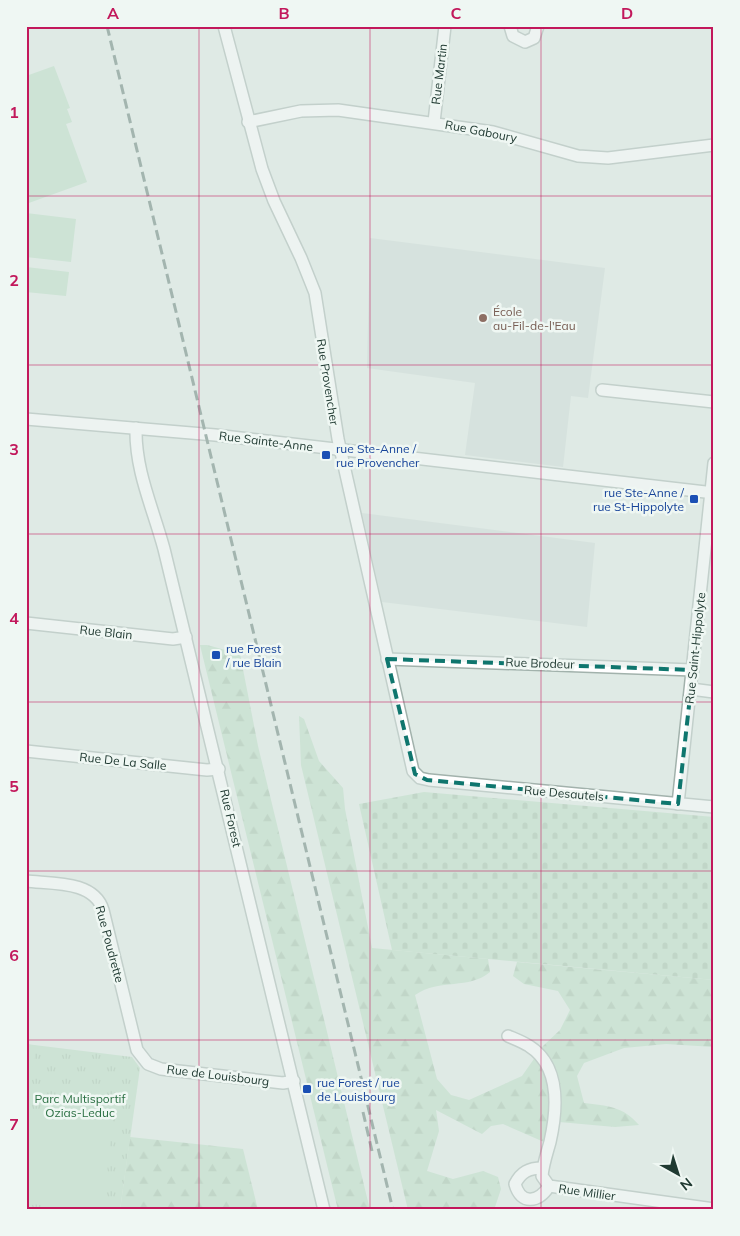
<svg xmlns="http://www.w3.org/2000/svg" width="740" height="1236" font-family="Mulish,sans-serif">
<style>
.built{fill:#cddad4}
.forest{fill:url(#forest-firs)}
.cemetery{fill:url(#cemetery-stones)}
.park{fill:url(#park-tufts)}
.garden{fill:#b8dcc0}
.lines{fill:none;stroke-linecap:round;stroke-linejoin:round}
.minor-casing{stroke:#a2b2ac;stroke-width:14}
.minor{stroke:#fff;stroke-width:11}
.rail{stroke:#5b766d;stroke-width:3;stroke-dasharray:10 5;stroke-linecap:butt}
.marked{fill:none;stroke:#0f766e;stroke-width:4;stroke-dasharray:10 6;stroke-linejoin:round}
.grid{fill:none;stroke:#c2185b;stroke-width:1;stroke-opacity:0.55}
.education-dot{fill:#8d6e63;stroke:#eff7f3;stroke-width:2}
.transit-dot{fill:#1a4fb4;stroke:#eff7f3;stroke-width:2}
.labels{text-anchor:middle;dominant-baseline:central;stroke-width:5;stroke-linejoin:round;paint-order:stroke}
.street-label{font-size:12px;fill:#203a32;stroke:#eff7f3}
.education-label{font-size:12px;fill:#785e54;stroke:#eff7f3;text-anchor:start}
.transit-label{font-size:12px;fill:#164399;stroke:#eff7f3;text-anchor:start}
.park-label{font-size:12px;fill:#2b7043;stroke:#eff7f3}
.neatline{fill:none;stroke:#c2185b;stroke-width:2}
.grid-label{font-size:16px;text-anchor:middle;font-weight:bold;fill:#c2185b}
</style>
<defs>
<pattern id="forest-firs" width="22" height="20" patternUnits="userSpaceOnUse" patternTransform="scale(1.25)"><rect width="22" height="20" fill="#b8dcc0"/><path d="M5 1l3.5 6h-7zM16 11l3.5 6h-7z" fill="#9ebea5"/></pattern>
<pattern id="cemetery-stones" width="16" height="16" patternUnits="userSpaceOnUse" patternTransform="scale(1.25)"><rect width="16" height="16" fill="#b8dcc0"/><path d="M2 7V4a2 2 0 0 1 4 0v3zM10 15v-3a2 2 0 0 1 4 0v3z" fill="#9ebea5"/></pattern>
<pattern id="park-tufts" width="24" height="20" patternUnits="userSpaceOnUse" patternTransform="scale(1.25)"><rect width="24" height="20" fill="#b8dcc0"/><path d="M3 7l-1-3M5 7V3M7 7l1-3M15 17l-1-3M17 17v-4M19 17l1-3" fill="none" stroke="#9ebea5"/></pattern>
</defs>
<rect width="100%" height="100%" fill="#dfeae5"/>
<g class="built">
<polygon points="370,238 605,268 588,398 571,396 563,467 465,455 475,383 367,368"/>
<polygon points="362,513 595,543 587,627 382,602"/>
</g>
<g class="forest">
<polygon points="200,645 207,645 240,654 258,746 370,1210 338,1210"/>
<path d="M299,716L304,719L319,761L343,788L345,809L372,948L488,959L490,972C469,990 440,978 415,995L437,1079L451,1095L469,1100L522,1076L543,1046L560,1030L570,1010L558,991L524,984L513,976L517,962L714,980V1047L666,1044L624,1048L584,1063L577,1076L584,1103C607,1106 623,1106 639,1125L615,1127L548,1121L544,1142L503,1124L491,1126L482,1134L436,1110L439,1131L427,1171L453,1179L483,1171L498,1177L501,1189L494,1210H408L301,765Z"/>
<polygon points="130,1137 243,1149 258,1210 120,1210"/>
</g>
<polygon class="cemetery" points="424,792 714,817 714,980 392,950 359,804"/>
<polygon class="park" points="26,1044 132,1057 140,1068 120,1210 26,1210"/>
<g class="garden">
<polygon points="54,66 70,108 67,109 72,122 66,124 87,182 26,204 26,76"/>
<polygon points="26,213 76,219 71,262 26,257"/>
<polygon points="26,267 69,272 66,296 26,292"/>
<polygon points="26,1044 37,1046 26,1092"/>
<path d="M94,1095L115,1098L103,1210H53V1207L26,1203V1118C45,1102 70,1096 94,1095Z"/>
</g>
<g class="lines">
<defs>
<g id="minor">
<polyline points="224,26 262,169 274,201 301,258 315,293 338,439 413,771 420,778 429,780 714,807"/>
<polyline points="510,26 513,36 525,42 534,38 538,26"/>
<polyline points="248,122 301,111 338,110 493,132 578,156 608,158 714,145"/>
<polyline points="434,122 445,26"/>
<polyline points="602,390 714,402"/>
<polyline points="26,419 215,435 714,493"/>
<path d="M136,428C135,471 153,508 164,549L324,1210"/>
<polyline points="26,623 173,639 186,637"/>
<polyline points="387,659 693,670"/>
<polyline points="691,689 714,692"/>
<polyline points="26,751 207,770 219,769"/>
<polyline points="678,804 714,463"/>
<path d="M26,881C51,884 94,880 103,910L137,1050L148,1064L161,1069L283,1083L294,1081"/>
<path d="M508,1036C515,1039 523,1042 529,1046C561,1066 557,1111 550,1142C547,1153 543,1164 542,1176L549,1186L714,1209"/>
<path d="M542,1168C529,1168 521,1172 515,1184C521,1206 539,1202 549,1186"/>
</g>
</defs>
<use href="#minor" class="minor-casing"/>
<use href="#minor" class="minor"/>
<g class="rail">
<polyline points="107,26 393,1210"/>
<polyline points="363,1112 372,1151"/>
</g>
</g>
<path d="M0 0H740V1236H0ZM387,659L693,670L678,804L427,780L415,774Z" fill="#dfeae5" fill-opacity=".55" fill-rule="evenodd"/>
<path class="marked" d="M387,659L693,670L678,804L427,780L415,774Z"/>
<path class="grid" d="M199,26V1210M370,26V1210M541,26V1210M26,196H714M26,365H714M26,534H714M26,702H714M26,871H714M26,1040H714"/>
<circle class="education-dot" cx="483" cy="318" r="5"/>
<g class="transit-dot">
<rect x="321" y="450" width="10" height="10" rx="2.5"/>
<rect x="689" y="494" width="10" height="10" rx="2.5"/>
<rect x="211" y="650" width="10" height="10" rx="2.5"/>
<rect x="302" y="1084" width="10" height="10" rx="2.5"/>
</g>
<g class="labels">
<g class="street-label">
<text transform="translate(439 74) rotate(-83)">Rue Martin</text>
<text transform="translate(481 131) rotate(11)">Rue Gaboury</text>
<text transform="translate(328 382) rotate(81)">Rue Provencher</text>
<text transform="translate(266 441) rotate(7)">Rue Sainte-Anne</text>
<text transform="translate(106 632) rotate(6)">Rue Blain</text>
<text transform="translate(695 648) rotate(-84)">Rue Saint-Hippolyte</text>
<text transform="translate(540 663) rotate(2)">Rue Brodeur</text>
<text transform="translate(123 761) rotate(6)">Rue De La Salle</text>
<text transform="translate(564 793) rotate(5)">Rue Desautels</text>
<text transform="translate(231 818) rotate(77)">Rue Forest</text>
<text transform="translate(110 944) rotate(75)">Rue Poudrette</text>
<text transform="translate(218 1075) rotate(7)">Rue de Louisbourg</text>
<text transform="translate(587 1192) rotate(8)">Rue Millier</text>
</g>
<g class="education-label">
<text x="493" y="311">École<tspan x="493" dy="14">au-Fil-de-l'Eau</tspan></text>
</g>
<g class="transit-label">
<text x="336" y="448">rue Ste-Anne /<tspan x="336" dy="14">rue Provencher</tspan></text>
<text x="684" y="492" text-anchor="end">rue Ste-Anne /<tspan x="684" dy="14">rue St-Hippolyte</tspan></text>
<text x="226" y="648">rue Forest<tspan x="226" dy="14">/ rue Blain</tspan></text>
<text x="317" y="1082">rue Forest / rue<tspan x="317" dy="14">de Louisbourg</tspan></text>
</g>
<g class="park-label">
<text x="80" y="1098">Parc Multisportif<tspan x="80" dy="14">Ozias-Leduc</tspan></text>
</g>
</g>
<rect width="740" height="1236" fill="none" stroke="#eff7f3" stroke-width="55"/>
<g transform="translate(678 1174) rotate(141)" stroke="#eff7f3" stroke-width="4" paint-order="stroke">
<path d="M0-4L9 19L0 12L-9 19Z" fill="#203a32"/>
<text y="-8" font-size="14" font-weight="bold" text-anchor="middle" fill="#203a32">N</text>
</g>
<rect x="28" y="28" width="684" height="1180" class="neatline"/>
<g class="grid-label">
<text x="113" y="19">A</text>
<text x="284" y="19">B</text>
<text x="456" y="19">C</text>
<text x="627" y="19">D</text>
<text x="14" y="118">1</text>
<text x="14" y="286">2</text>
<text x="14" y="455">3</text>
<text x="14" y="624">4</text>
<text x="14" y="792">5</text>
<text x="14" y="961">6</text>
<text x="14" y="1130">7</text>
</g>
</svg>
